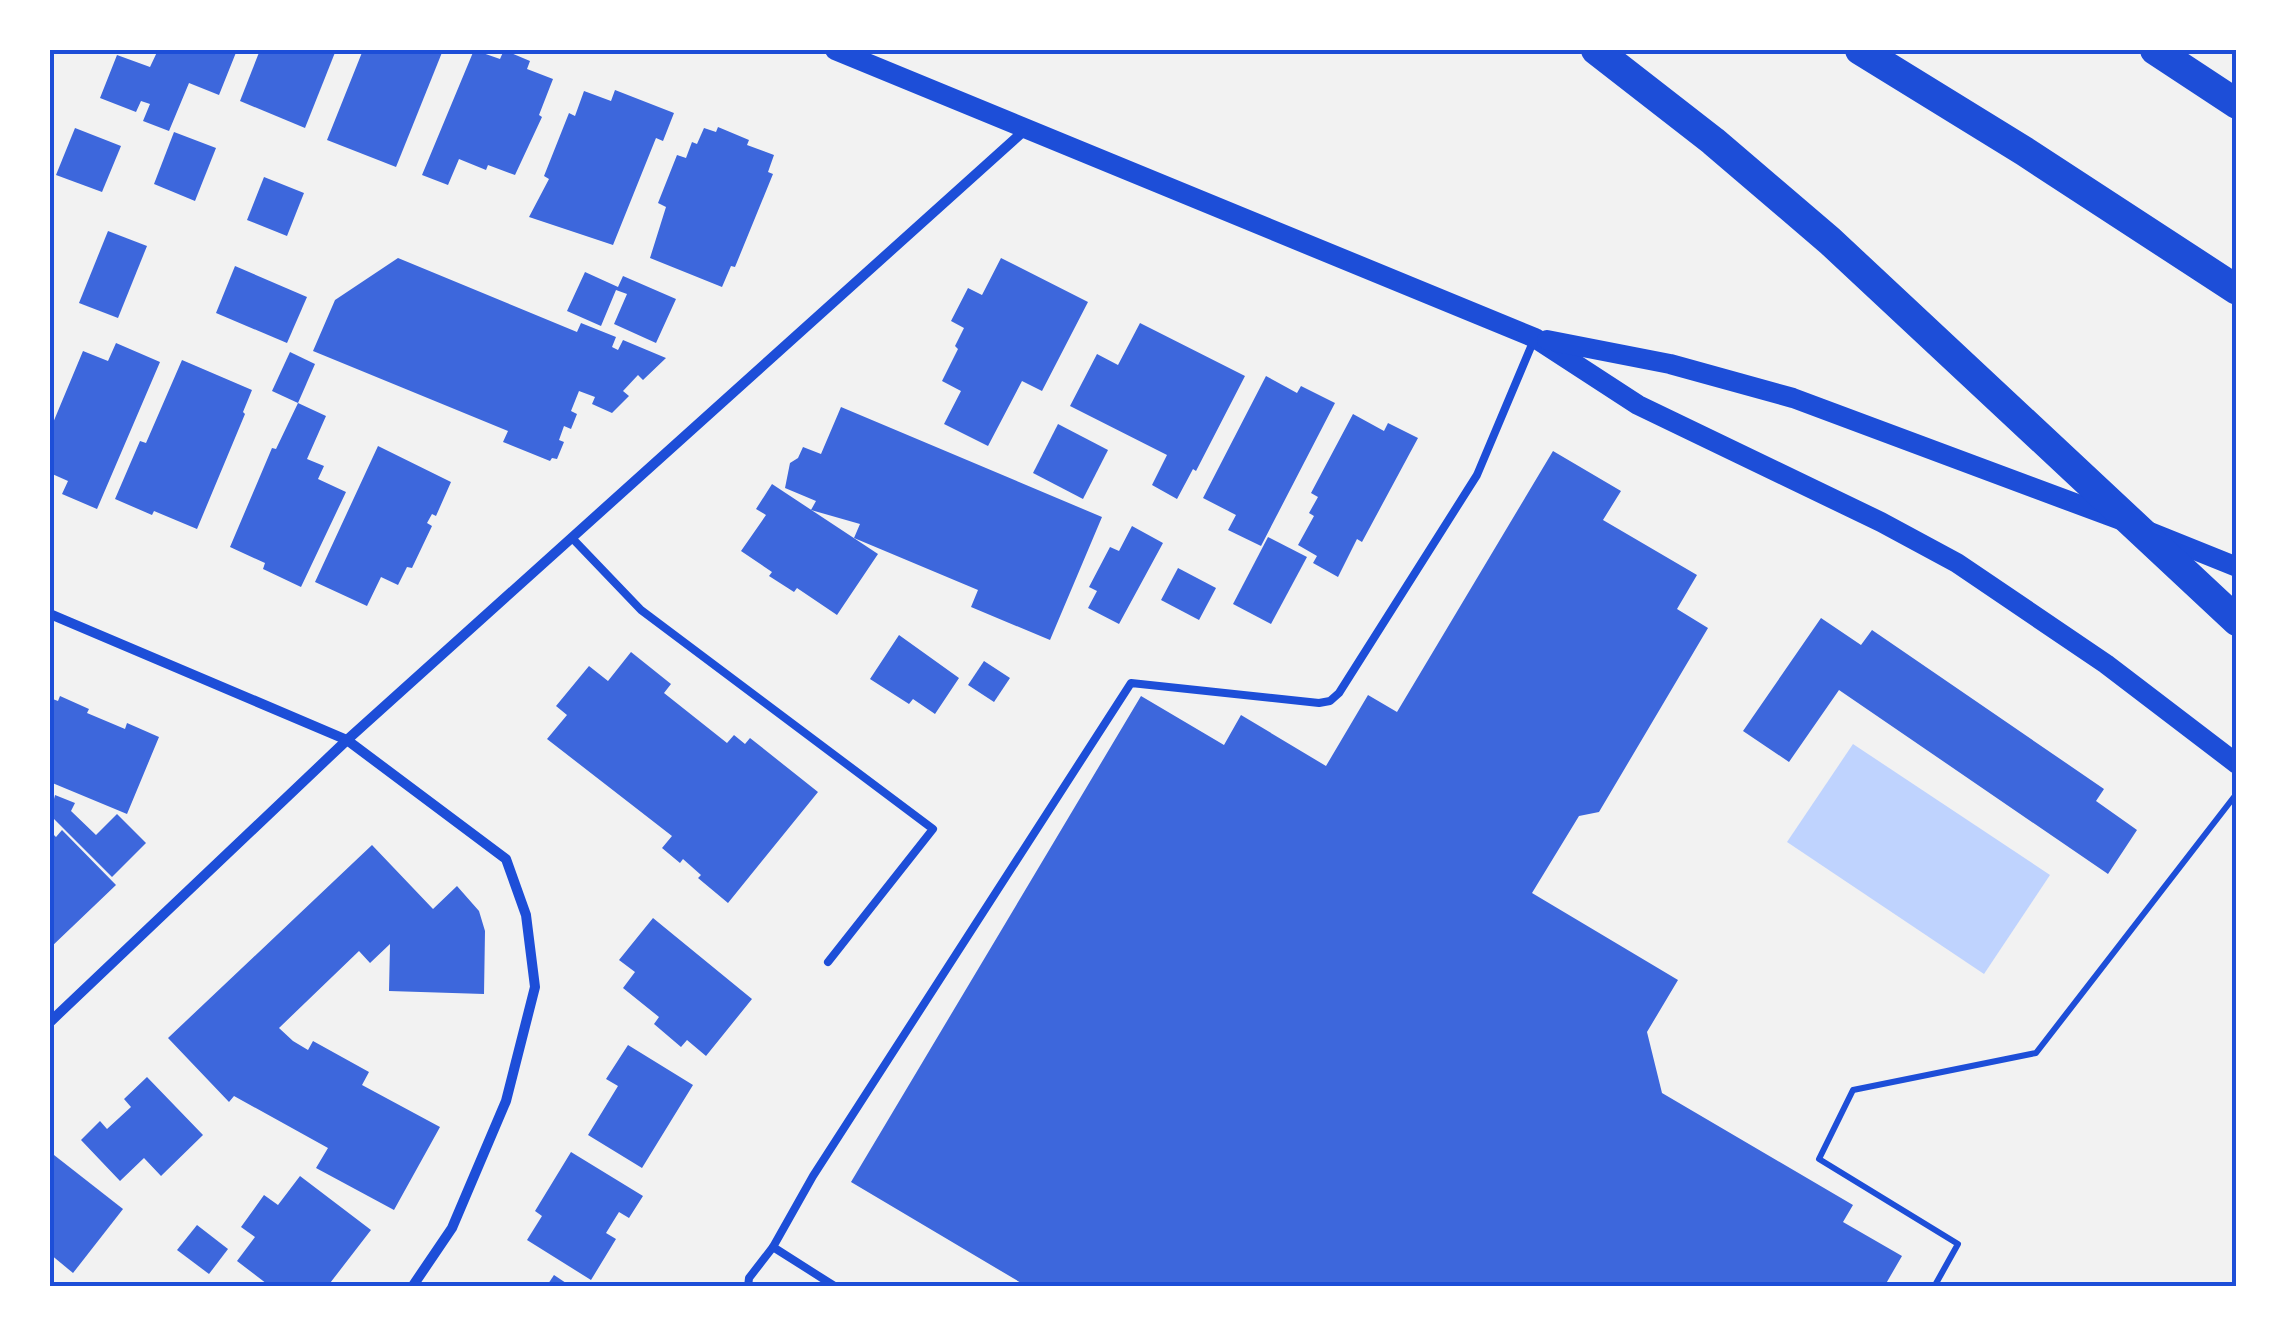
<svg xmlns="http://www.w3.org/2000/svg" width="2287" height="1337" font-family="Karla,sans-serif">
<style>
.water{fill:#bfd3fe}
.building{fill:#3d67dc}
.lines{fill:none;stroke-linecap:round;stroke-linejoin:round}
.path{stroke:#1d4ed8;stroke-width:6}
.service{stroke:#1d4ed8;stroke-width:8}
.minor{stroke:#1d4ed8;stroke-width:10}
.secondary{stroke:#1d4ed8;stroke-width:20}
.motorway{stroke:#1d4ed8;stroke-width:30}
.neatline{fill:none;stroke:#1d4ed8;stroke-width:4}
</style>
<rect width="100%" height="100%" fill="#f2f2f2"/>
<polygon class="water" points="1853,744 2050,875 1984,974 1787,842"/>
<g class="building">
<polygon points="158,50 237,50 219,95 189,83 169,131 143,121 150,104 141,101 136,112 100,98 117,55 150,67"/>
<polygon points="260,50 336,50 305,128 240,101"/>
<polygon points="363,50 443,50 396,167 327,140"/>
<polygon points="474,50 500,59 504,50 530,61 527,69 553,79 539,115 542,117 515,175 488,165 486,170 459,159 448,185 422,175"/>
<polygon points="615,90 674,113 663,141 656,138 613,245 529,217 549,179 544,176 569,113 575,116 584,91 611,101"/>
<polygon points="718,127 749,140 747,145 774,155 768,172 773,174 735,267 731,266 722,287 650,258 666,207 658,203 677,155 686,158 692,142 697,144 704,128 716,132"/>
<polygon points="75,128 121,146 102,192 56,175"/>
<polygon points="174,132 216,148 195,201 154,184"/>
<polygon points="264,177 304,193 287,236 247,220"/>
<polygon points="108,231 147,246 118,318 79,303"/>
<polygon points="398,258 577,332 581,323 616,337 612,347 618,350 623,340 666,358 643,380 638,375 623,391 629,396 612,413 592,404 595,397 579,391 571,411 577,414 571,429 564,426 559,440 564,442 557,459 552,458 550,461 503,442 508,431 313,351 335,300"/>
<polygon points="1001,258 1088,302 1042,391 1022,381 988,446 944,424 961,391 942,381 958,349 955,346 964,328 951,321 968,288 982,295"/>
<polygon points="235,266 307,297 287,343 216,313"/>
<polygon points="585,272 618,287 623,276 676,299 656,343 614,324 627,294 616,290 601,326 567,311"/>
<polygon points="1140,323 1245,376 1196,471 1193,469 1177,499 1152,485 1167,455 1070,406 1097,354 1118,365"/>
<polygon points="116,343 160,362 97,509 62,494 68,481 50,473 50,430 83,351 108,361"/>
<polygon points="290,352 315,364 298,403 272,391"/>
<polygon points="182,360 252,390 243,412 245,414 197,529 154,511 152,515 115,499 140,441 146,443"/>
<polygon points="1266,376 1297,393 1301,386 1335,403 1261,546 1228,530 1236,515 1203,498"/>
<polygon points="298,403 326,416 307,459 324,466 318,479 346,492 301,587 263,569 265,563 230,547 272,448 276,449"/>
<polygon points="841,407 1102,517 1050,640 971,607 978,590 854,538 860,524 811,510 816,501 785,488 790,463 798,458 803,447 821,454"/>
<polygon points="1353,414 1384,431 1388,423 1418,438 1362,542 1357,539 1338,577 1313,563 1317,556 1298,545 1314,516 1309,513 1318,497 1311,493"/>
<polygon points="1058,424 1108,450 1083,499 1033,473"/>
<polygon points="378,446 451,482 436,516 432,514 427,523 432,526 412,568 407,567 398,585 381,577 367,606 315,582"/>
<polygon points="1553,451 1621,491 1603,520 1697,575 1677,609 1708,628 1599,812 1579,816 1532,893 1678,980 1647,1032 1662,1093 1853,1205 1843,1222 1902,1256 1884,1287 1028,1287 851,1182 1141,696 1224,745 1241,715 1326,766 1368,695 1397,712"/>
<polygon points="772,484 878,554 837,615 797,588 794,592 769,576 772,572 741,551 766,515 756,509"/>
<polygon points="1132,526 1163,543 1119,624 1088,608 1097,591 1089,587 1110,547 1119,551"/>
<polygon points="1268,537 1307,557 1271,624 1233,604"/>
<polygon points="1178,568 1216,588 1199,620 1161,600"/>
<polygon points="1821,618 1861,645 1872,630 2104,789 2096,801 2137,830 2108,874 1839,690 1789,762 1743,731"/>
<polygon points="899,635 959,678 935,714 913,699 909,704 870,679"/>
<polygon points="631,652 671,684 664,693 727,743 734,735 745,744 750,738 818,792 728,903 698,878 701,875 683,859 680,863 662,848 672,836 547,739 567,715 556,706 589,666 608,681"/>
<polygon points="984,661 1010,678 994,702 968,685"/>
<polygon points="60,696 89,709 87,713 125,729 127,723 159,737 127,814 50,782 50,698 58,701"/>
<polygon points="55,795 75,803 71,811 96,835 117,814 146,843 112,877 50,815"/>
<polygon points="62,830 116,885 50,948 50,831 56,837"/>
<polygon points="372,845 433,909 457,886 479,911 485,931 484,994 389,991 390,944 370,963 359,951 279,1028 293,1041 308,1050 313,1041 369,1072 362,1085 440,1127 394,1210 316,1168 328,1148 234,1096 229,1102 168,1038"/>
<polygon points="653,918 752,999 706,1056 687,1040 681,1047 654,1024 659,1017 623,988 635,972 619,960"/>
<polygon points="628,1045 693,1085 642,1168 588,1135 618,1086 606,1079"/>
<polygon points="147,1077 203,1135 161,1176 144,1158 120,1181 81,1140 100,1121 107,1129 131,1107 124,1099"/>
<polygon points="571,1152 643,1196 629,1218 619,1212 606,1233 616,1239 591,1280 527,1240 542,1216 535,1211"/>
<polygon points="54,1155 123,1209 73,1273 50,1254 50,1160"/>
<polygon points="300,1176 371,1230 327,1287 271,1287 237,1261 255,1237 241,1227 264,1195 278,1205"/>
<polygon points="197,1225 228,1249 209,1274 177,1250"/>
<polygon points="554,1275 572,1287 546,1287"/>
</g>
<g class="lines">
<polyline class="path" points="1934,1287 1958,1244 1819,1159 1853,1090 2036,1053 2234,797"/>
<g class="service">
<polyline points="572,538 641,610 933,829 828,962"/>
<polyline points="748,1287 749,1278 773,1247"/>
<polyline points="836,1287 773,1247 813,1176 1131,683 1319,703 1330,701 1339,693 1477,475 1533,342"/>
</g>
<g class="minor">
<polyline points="50,614 347,740 506,859 526,915 535,987 506,1101 452,1228 412,1287"/>
<polyline points="50,1022 347,740 1026,129"/>
</g>
<g class="secondary">
<polyline points="835,50 1535,338 1638,405 1881,522 1957,563 2106,664 2237,764"/>
<polyline points="1547,340 1670,364 1793,398 2123,521"/>
<polyline points="2150,532 2237,567"/>
</g>
<g class="motorway">
<polyline points="1596,50 1713,141 1830,241 2237,621"/>
<polyline points="1860,50 2024,151 2237,290"/>
<polyline points="2155,50 2237,104"/>
</g>
</g>
<rect width="2287" height="1337" fill="none" stroke="#ffffff" stroke-width="105"/>
<rect x="52" y="52" width="2182" height="1232" class="neatline"/>
</svg>
